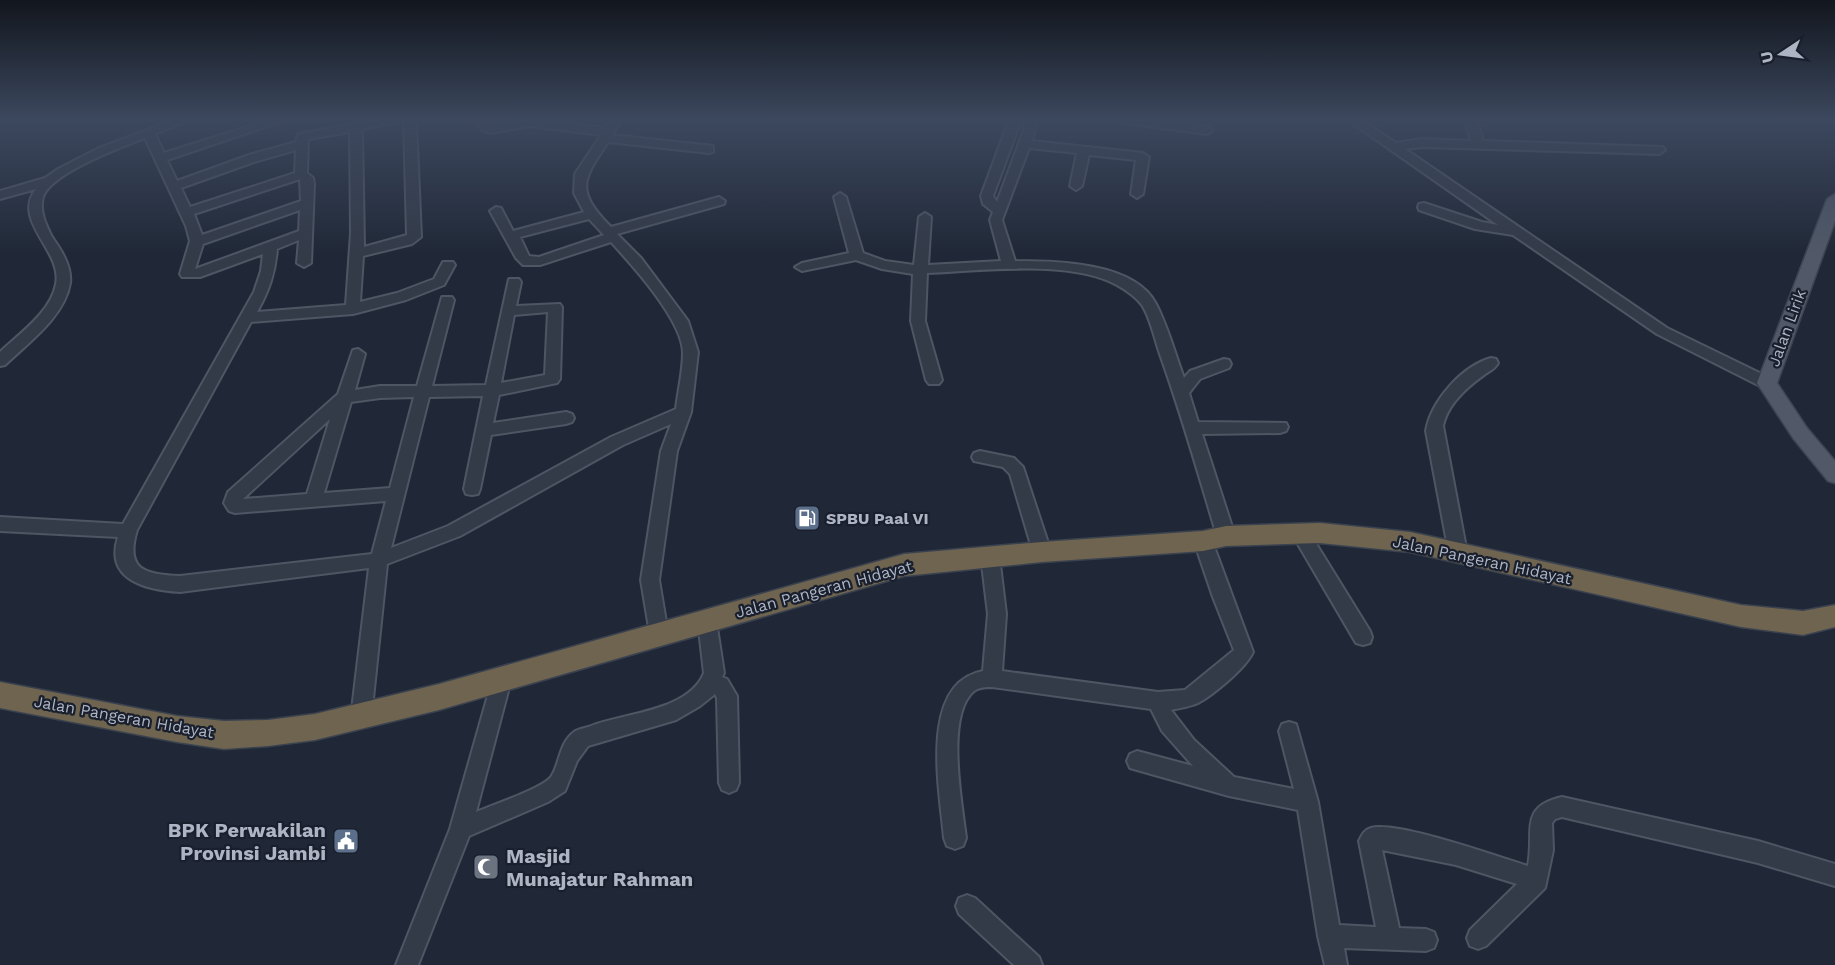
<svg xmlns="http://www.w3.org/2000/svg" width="1835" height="965" font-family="'Work Sans',sans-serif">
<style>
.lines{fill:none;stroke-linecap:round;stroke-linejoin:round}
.minor-casing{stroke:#4e5563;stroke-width:4}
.major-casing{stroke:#3d4351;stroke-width:3}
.highway-casing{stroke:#3b424f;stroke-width:3}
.minor{fill:#333a48;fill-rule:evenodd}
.major{fill:#515968;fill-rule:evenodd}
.highway{fill:#6e6450;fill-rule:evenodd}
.labels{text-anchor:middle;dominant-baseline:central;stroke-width:4.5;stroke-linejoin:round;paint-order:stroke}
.street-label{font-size:16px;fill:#adb5c5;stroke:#191f2c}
.poi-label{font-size:16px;font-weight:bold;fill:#adb5c5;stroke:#191f2c;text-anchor:start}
.near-poi-label{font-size:20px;font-weight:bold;fill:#adb5c5;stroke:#191f2c;text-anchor:end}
</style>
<rect width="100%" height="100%" fill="#202837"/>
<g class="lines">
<defs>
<g id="minor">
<path d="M173,120H189L155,134L164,153L269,120H286L167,160L177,181L249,155L296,142L298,134L376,120H399L397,122L362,129L364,247L407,235L404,120H416L421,237L412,244L363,256L360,302L397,293L434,279L443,262H453L455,265L444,285L406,300L353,314L251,322L137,530C125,570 144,574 180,576L372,554L386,501L235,513L229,511L224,503L228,492L338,394L353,350L358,349L365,354L355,390L380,386H417L442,297H452L454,300L432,386L486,385L509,279H519L521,282L516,306L560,304L562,307L560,379L557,383L552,384L499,395L493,423L566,412L572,414L574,418L572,422L566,424L491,435L480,489L478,494L472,495L466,494L464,489L483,396L429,397L391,548L448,526L611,437L676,409C678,391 683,371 683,353C683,321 633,266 611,242L540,265H523L516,258L490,211L496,207L501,208L513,231L584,212L574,193L575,174L601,135L529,126L490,133L482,130L476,120H488L491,125L522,120H538L605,128L610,120H622L612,135L713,146V152L709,153L608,142C582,181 575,190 611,227L719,197L725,201L724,204L617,234L641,258L688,321L698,352L691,412L677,451L659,580L668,634L666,640L659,642L652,640L650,634L641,580L661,451L671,424L623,445L460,536L387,564L371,718L368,724L361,727L354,724L351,718L369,568L180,592C148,590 104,581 118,537L0,531V517L123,524L254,292L261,271L263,254L200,277H182L180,274L190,241L186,226L145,138C121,147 51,173 43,197C39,211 46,225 52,237C61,250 72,266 70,283C65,316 28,343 5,365L0,366V352C19,334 51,312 56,284C63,251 11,221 36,189L0,199V191L45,178L58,169L99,148ZM350,132L351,233L346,305L257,312C269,291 275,273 277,249L299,240L297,263L304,267L311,263L314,184L313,178L307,173L308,139ZM296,150L295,173L190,207L181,188L257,161ZM300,179L301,201L202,235L194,214ZM300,210L299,231L195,269L203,244ZM589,219L604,235L539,257L529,256L520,237ZM548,312L545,375L501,383L514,315ZM414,397L390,488L324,493L351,402L380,398ZM330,419L307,494L243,499Z"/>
<path d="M1009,120H1021L993,196L997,202L1024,130L1025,120H1037L1032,141L1143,153L1149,157L1143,194L1137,198L1131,194L1136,160L1089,155L1082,186L1076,190L1070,186L1077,153L1029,148L1002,220L1015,261C1055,261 1135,262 1156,304C1168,327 1175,354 1184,378L1190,371L1224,359L1229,360L1231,364L1229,368L1200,379L1189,393L1198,422L1286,423L1288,427L1286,431L1280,433L1202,434L1235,536L1232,541L1226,543L1220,541L1217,536C1199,476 1182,416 1161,357C1155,341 1151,319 1142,305C1136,297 1126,290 1117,285C1070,259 980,271 927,273L925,321L942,380L939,384H929L926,380L911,321L913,274L882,269L856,260L802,271L795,267L802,263L849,253L834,197L840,193L846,197L863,253L885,261L914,265L919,217L925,213L931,217L928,265L1001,261L990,220L993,212L983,204L981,196Z"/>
<polygon points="1117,120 1150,120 1207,126 1213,130 1207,134 1123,123"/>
<polygon points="1348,120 1361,120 1396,143 1422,139 1471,141 1465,120 1477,120 1483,141 1663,147 1665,150 1659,154 1422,147 1405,149 1667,328 1772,379 1775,383 1772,387 1762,387 1657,334 1513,235 1475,229 1419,210 1418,207 1419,204 1424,203 1482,222 1498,225"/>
<path d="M1491,358L1496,359L1498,363C1495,369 1489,371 1484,375C1467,387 1447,405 1443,426L1467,553L1464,558L1458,560L1452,558L1449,553L1426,431C1431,401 1462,366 1491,358Z"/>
<polygon points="980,451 1014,458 1023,467 1051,552 1048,557 1042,559 1036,557 1033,552 1010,474 1003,467 974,461 972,457 974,453"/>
<polygon points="1301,527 1307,529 1370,631 1372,637 1370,643 1363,645 1356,643 1292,534 1295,529"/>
<path d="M1203,534L1209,536L1212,541L1253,652C1246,668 1213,695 1198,703C1189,707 1179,708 1171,710L1194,740L1234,777L1294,789L1279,731L1282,724L1289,722L1296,724L1318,802L1339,925L1376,927L1359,841C1362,835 1364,830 1371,828C1398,821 1498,857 1528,866C1535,831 1518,807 1562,797L1758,841L1835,864V886L1758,863L1562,817L1555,819L1552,823L1553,850L1545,888L1486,946L1478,949L1470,946L1467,938L1470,930L1517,884L1456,865L1382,850L1399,928L1426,929L1434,932L1437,940L1434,948L1426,951L1344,948L1347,965H1325L1318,936L1298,810L1229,796L1130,768L1127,761L1130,754L1137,751L1193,766L1162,731L1151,709L992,687C986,687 979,687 974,691C945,715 962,804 966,838L963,846L955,849L947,846L944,838C940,791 918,683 983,671L988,614L981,556L984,551L990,549L996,551L999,556L1006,614L1002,671L1158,692L1185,690L1234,650L1213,597L1194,541L1197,536Z"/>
<path d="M707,613L713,615L716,621L724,673L722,677L727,679L737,696L739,783L736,790L729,793L722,790L719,783L717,698L715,694L700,706L676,720L588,746L577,761L565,791L548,802L469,836L418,965H396L450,829L494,674L501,671L508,674L511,680L476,812C492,805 541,789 551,777C560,764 559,743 574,732C578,729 586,728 591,726C625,713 689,711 704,673L698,621L701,615Z"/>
<polygon points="967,895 975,898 1039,957 1042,965 1014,965 959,914 956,906 959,898"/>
</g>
<polygon id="major" points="1835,194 1835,221 1777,383 1807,428 1835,461 1835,483 1828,481 1793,438 1757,383 1827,199"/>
<polygon id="highway" points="1320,523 1410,532 1741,605 1803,611 1835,605 1835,627 1803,635 1741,627 1410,552 1320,543 1226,546 1203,551 1042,562 904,576 439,710 315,740 268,746 224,749 177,742 0,708 0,682 177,716 224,721 268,720 315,714 439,684 904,554 1042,542 1203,531 1226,526"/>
</defs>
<use href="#minor" class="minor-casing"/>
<use href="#major" class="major-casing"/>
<use href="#highway" class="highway-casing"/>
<use href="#minor" class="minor"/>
<use href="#major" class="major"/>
<use href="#highway" class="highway"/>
</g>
<linearGradient id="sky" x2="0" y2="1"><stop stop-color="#12161e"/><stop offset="0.47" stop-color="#3c485e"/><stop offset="1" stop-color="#3c485e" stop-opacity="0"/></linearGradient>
<rect width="1835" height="255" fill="url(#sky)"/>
<defs>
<symbol id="fuel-square" viewBox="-11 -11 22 22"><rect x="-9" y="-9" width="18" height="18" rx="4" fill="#5c6f8a" stroke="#191f2c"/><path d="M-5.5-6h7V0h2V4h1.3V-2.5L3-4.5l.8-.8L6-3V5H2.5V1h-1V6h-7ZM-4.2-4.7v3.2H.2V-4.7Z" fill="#fff"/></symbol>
<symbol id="civic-square" viewBox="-11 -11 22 22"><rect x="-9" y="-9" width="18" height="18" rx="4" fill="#5c6f8a" stroke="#191f2c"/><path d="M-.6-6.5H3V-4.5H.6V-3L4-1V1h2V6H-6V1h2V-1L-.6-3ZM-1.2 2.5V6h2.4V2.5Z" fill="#fff"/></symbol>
<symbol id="mosque-square" viewBox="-11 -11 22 22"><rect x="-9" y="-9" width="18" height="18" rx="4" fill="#6b7280" stroke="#191f2c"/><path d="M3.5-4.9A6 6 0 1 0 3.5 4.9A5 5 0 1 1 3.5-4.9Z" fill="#fff"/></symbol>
</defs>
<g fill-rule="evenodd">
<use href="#fuel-square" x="792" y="503" width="30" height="30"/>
<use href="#civic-square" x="331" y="826" width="30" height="30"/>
<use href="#mosque-square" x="471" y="852" width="30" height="30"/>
</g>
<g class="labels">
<g class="street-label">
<text transform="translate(1787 328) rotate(-70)">Jalan Lirik</text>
<text transform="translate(1482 560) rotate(12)">Jalan Pangeran Hidayat</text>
<text transform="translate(824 589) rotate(-15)">Jalan Pangeran Hidayat</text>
<text transform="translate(124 717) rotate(10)">Jalan Pangeran Hidayat</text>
</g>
<g class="poi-label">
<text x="826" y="518">SPBU Paal VI</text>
</g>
<g class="near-poi-label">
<text x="326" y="830">BPK Perwakilan<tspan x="326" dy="23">Provinsi Jambi</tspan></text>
<text x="506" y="856" text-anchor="start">Masjid<tspan x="506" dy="23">Munajatur Rahman</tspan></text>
</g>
</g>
<g transform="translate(1781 54) rotate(257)" stroke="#191f2c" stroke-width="4.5" paint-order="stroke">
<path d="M0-4.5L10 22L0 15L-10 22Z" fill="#adb5c5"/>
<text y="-9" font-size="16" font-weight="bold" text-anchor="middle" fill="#adb5c5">U</text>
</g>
</svg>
